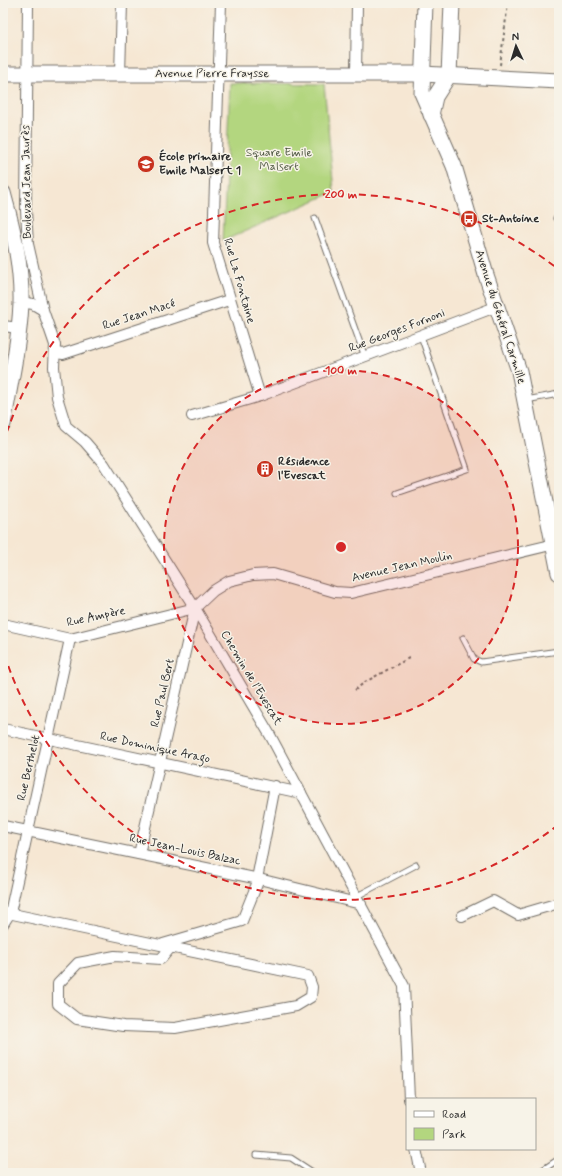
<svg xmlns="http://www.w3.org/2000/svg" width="562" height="1176" font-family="Mynerve,sans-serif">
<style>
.green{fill:#b3d67f;stroke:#6f8055}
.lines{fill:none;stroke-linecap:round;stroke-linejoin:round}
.lane-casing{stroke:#726d66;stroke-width:7}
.street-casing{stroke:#726d66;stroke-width:12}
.secondary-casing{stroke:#726d66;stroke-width:17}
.path{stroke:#726d66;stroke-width:2;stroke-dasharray:3 3;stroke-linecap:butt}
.lane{stroke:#fff;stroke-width:5}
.street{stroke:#fff;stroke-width:10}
.secondary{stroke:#fff;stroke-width:15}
.ring{fill:none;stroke:#d62828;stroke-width:2;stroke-dasharray:7 5}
.labels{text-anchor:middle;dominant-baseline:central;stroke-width:3;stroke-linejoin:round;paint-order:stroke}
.street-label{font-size:12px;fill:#2b2b2b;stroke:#f7f3e8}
.park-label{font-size:12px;fill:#4d5640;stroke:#f7f3e8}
.poi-label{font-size:12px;font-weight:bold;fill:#2b2b2b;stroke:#f7f3e8;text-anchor:start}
.centre{fill:#d62828;stroke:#f7f3e8;stroke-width:2}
.ring-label{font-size:12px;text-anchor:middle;font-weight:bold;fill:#d62828;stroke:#f7f3e8;stroke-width:3;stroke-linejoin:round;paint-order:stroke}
</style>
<rect width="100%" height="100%" fill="#f7f3e8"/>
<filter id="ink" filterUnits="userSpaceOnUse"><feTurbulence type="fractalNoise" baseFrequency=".025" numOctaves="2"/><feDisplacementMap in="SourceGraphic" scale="8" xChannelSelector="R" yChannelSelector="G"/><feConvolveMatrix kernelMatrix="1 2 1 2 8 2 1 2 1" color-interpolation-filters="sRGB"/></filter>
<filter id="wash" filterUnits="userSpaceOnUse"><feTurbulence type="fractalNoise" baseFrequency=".012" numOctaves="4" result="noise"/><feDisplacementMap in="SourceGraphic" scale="16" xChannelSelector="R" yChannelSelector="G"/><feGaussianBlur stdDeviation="0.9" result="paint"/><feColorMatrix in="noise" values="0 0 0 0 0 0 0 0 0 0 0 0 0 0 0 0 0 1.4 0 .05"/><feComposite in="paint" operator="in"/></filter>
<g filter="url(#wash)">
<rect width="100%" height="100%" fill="#f6e7d3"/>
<polygon class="green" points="230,83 324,84 334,192 223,241"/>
</g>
<g filter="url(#ink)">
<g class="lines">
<defs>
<g id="lane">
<polyline points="315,218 365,357"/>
<polyline points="556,218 559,219"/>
<polyline points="526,400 559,394"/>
<polyline points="397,493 467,469 421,336"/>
<polyline points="463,638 474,659 481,662 559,651"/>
<polyline points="357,896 416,865"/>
<polyline points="256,1155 291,1158 314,1173"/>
<polyline points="538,1173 559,1159"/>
</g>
<g id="street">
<polyline points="28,3 26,210 28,244 43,310"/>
<polyline points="221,3 213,243 260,396"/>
<polyline points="120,74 122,3"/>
<polyline points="356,75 357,3"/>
<polyline points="21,302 33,304 43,310 55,345 54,367 57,397 66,426 85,442 104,464 195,608 270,735 404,986 409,1099"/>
<polyline points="3,326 19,328"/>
<polyline points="56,353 63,354 229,300"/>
<polyline points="192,416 260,396 498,306"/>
<polyline points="3,624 70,639 195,608 213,591 229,581 253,575 273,574 335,592 351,593 559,543"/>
<polyline points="3,729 301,793"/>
<polyline points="3,826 259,879 361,904"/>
<polyline points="139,854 195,608"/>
<polyline points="257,879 275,786"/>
<polyline points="3,912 308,976 312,987 311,997 296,1006 175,1028 123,1026 77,1019 58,1004 58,984 78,963 115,956 161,959 171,947"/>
<polyline points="462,916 493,901 518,915 559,903"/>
<polyline points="3,924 10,913 70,639"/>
<polyline points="163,944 242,921 259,879"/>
<polyline points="416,1149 421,1173"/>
</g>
<g id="secondary">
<polyline points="425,3 422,93 454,166 486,275 519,371 559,573"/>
<polyline points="3,74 422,74 559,81"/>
<polyline points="431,115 435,97 449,75 452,3"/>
<path d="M3,193C13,229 22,266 21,304C19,344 10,385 3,424"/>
</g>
</defs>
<use href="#lane" class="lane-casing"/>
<use href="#street" class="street-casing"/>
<use href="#secondary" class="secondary-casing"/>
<g class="path">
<polyline points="500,65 508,3"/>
<polyline points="355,690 365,682 409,658"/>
</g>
<use href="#lane" class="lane"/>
<use href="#street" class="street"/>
<use href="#secondary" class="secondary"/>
</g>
</g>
<circle cx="341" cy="547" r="177" fill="#d62828" fill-opacity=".12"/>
<g class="ring">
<circle cx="341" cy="547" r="177"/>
<path d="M558 825A353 353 0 0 1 3 650M3 444A353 353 0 0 1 558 269"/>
</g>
<defs>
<symbol id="school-disc" viewBox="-11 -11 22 22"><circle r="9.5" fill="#c8321e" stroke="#f7f3e8"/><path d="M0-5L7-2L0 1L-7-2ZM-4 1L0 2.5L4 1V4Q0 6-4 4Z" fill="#fff"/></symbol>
<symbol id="bus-disc" viewBox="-11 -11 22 22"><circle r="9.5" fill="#c8321e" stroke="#f7f3e8"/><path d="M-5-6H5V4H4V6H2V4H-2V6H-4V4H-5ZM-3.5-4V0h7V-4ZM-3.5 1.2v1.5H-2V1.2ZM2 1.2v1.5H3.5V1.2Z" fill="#fff"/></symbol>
<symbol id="building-disc" viewBox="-11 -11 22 22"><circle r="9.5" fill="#c8321e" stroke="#f7f3e8"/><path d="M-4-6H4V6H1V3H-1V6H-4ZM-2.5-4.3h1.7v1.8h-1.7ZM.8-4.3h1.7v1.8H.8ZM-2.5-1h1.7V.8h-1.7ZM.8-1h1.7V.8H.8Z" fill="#fff"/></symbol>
</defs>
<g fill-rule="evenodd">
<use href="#school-disc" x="136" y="154" width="20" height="20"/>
<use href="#bus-disc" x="459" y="209" width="20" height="20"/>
<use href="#building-disc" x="255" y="459" width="20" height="20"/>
</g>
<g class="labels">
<g class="street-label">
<text x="212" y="74">Avenue Pierre Fraysse</text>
<text transform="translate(27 182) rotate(-91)">Boulevard Jean Jaurès</text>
<text transform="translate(239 281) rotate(74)">Rue La Fontaine</text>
<text transform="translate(139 315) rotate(-18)">Rue Jean Macé</text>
<text transform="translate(500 317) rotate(72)">Avenue du Général Carmille</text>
<text transform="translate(397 331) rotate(-21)">Rue Georges Fornoni</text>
<text transform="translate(402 567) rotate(-13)">Avenue Jean Moulin</text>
<text transform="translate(96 617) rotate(-12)">Rue Ampère</text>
<text transform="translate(251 678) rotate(59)">Chemin de l'Evescat</text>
<text transform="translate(163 693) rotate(-77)">Rue Paul Bert</text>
<text transform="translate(155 748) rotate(12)">Rue Dominique Arago</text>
<text transform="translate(29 768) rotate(-77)">Rue Berthelot</text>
<text transform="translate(185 850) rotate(12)">Rue Jean-Louis Balzac</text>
</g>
<g class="park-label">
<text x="279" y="153">Square Emile<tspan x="279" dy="14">Malsert</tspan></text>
</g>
<g class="poi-label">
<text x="159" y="157">École primaire<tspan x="159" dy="14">Emile Malsert 1</tspan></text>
<text x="482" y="219">St-Antoine</text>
<text x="278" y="462">Résidence<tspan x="278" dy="14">l'Evescat</tspan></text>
</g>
</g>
<circle cx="341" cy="547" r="6" class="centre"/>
<g class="ring-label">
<text x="341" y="198">200 m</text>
<text x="341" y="374">100 m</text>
</g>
<rect width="562" height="1176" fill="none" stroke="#f7f3e8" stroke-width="16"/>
<rect x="406" y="1098" width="130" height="52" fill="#f7f3e8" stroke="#a5a39c"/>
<rect x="414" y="1111" width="20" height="6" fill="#ffffff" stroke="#a5a39c"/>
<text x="442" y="1118" font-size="12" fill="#2b2b2b">Road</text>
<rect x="414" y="1128" width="20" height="12" fill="#b3d67f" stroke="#a5a39c"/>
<text x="442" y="1138" font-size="12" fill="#2b2b2b">Park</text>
<g transform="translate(516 46) rotate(356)" stroke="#f7f3e8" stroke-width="3" paint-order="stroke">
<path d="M0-3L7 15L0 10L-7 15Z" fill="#2b2b2b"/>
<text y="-6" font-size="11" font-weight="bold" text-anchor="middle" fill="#2b2b2b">N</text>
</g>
</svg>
